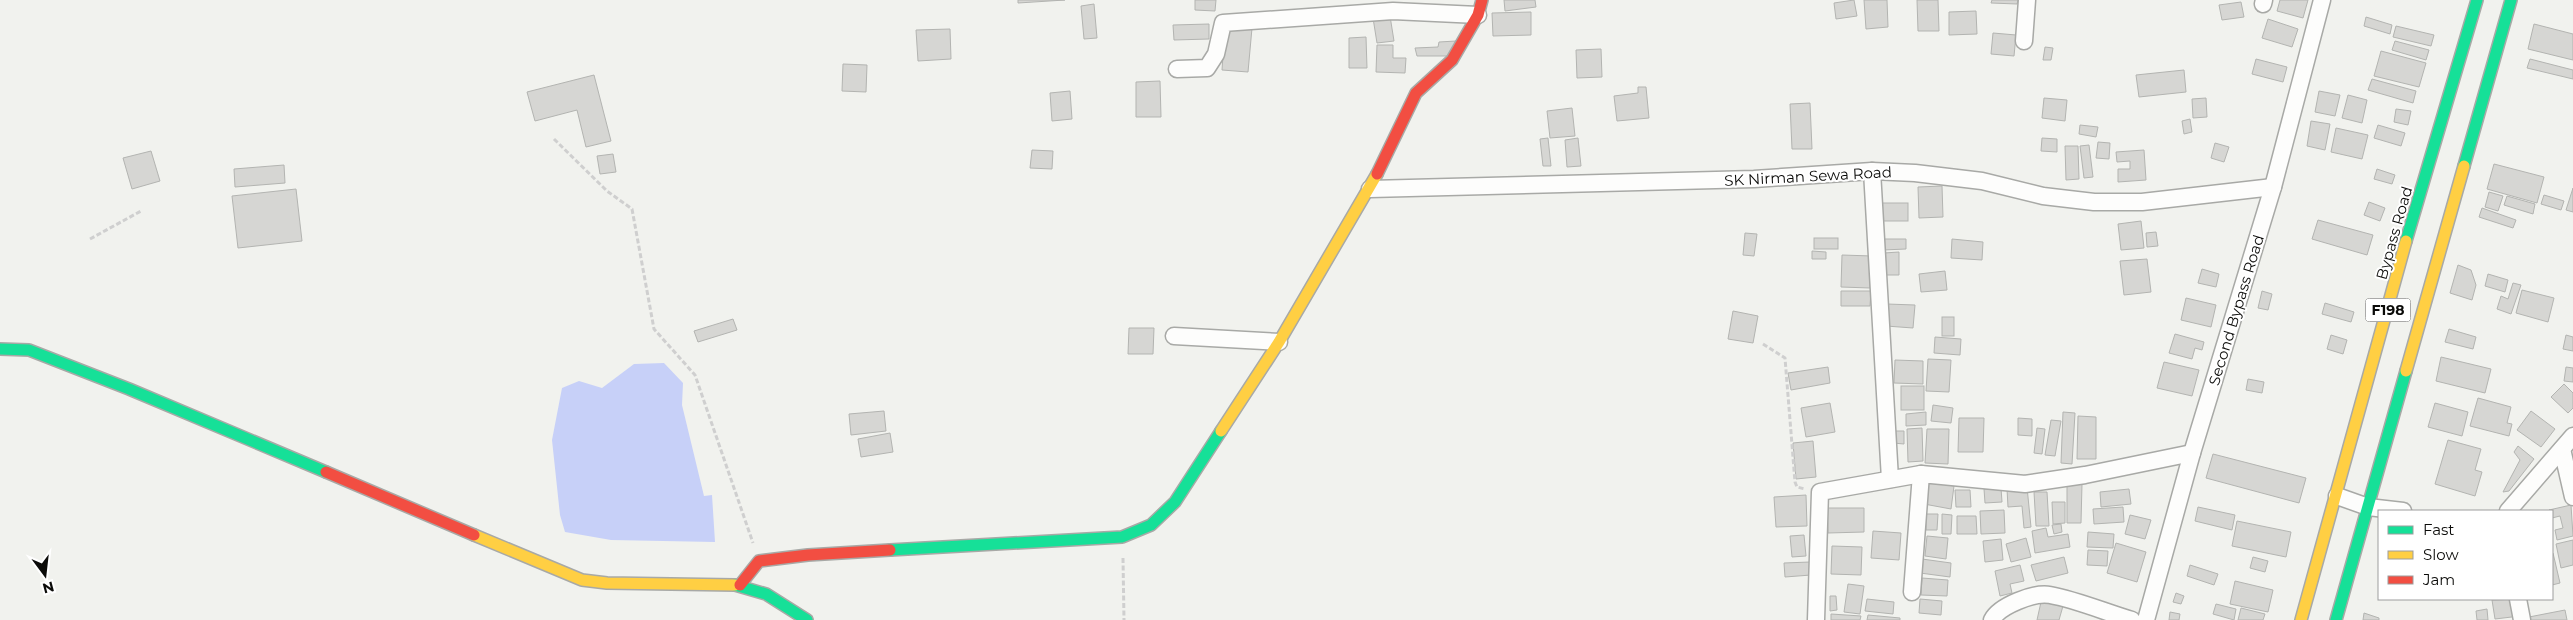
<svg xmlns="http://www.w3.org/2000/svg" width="2573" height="620" font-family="Montserrat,sans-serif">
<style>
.water{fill:#c7d0f8}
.building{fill:#d6d6d3;stroke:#b3b4b1}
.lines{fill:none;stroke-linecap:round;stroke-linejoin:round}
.street-casing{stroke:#a8a9a6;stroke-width:19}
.fast-casing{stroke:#a8a9a6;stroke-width:14}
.slow-casing{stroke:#a8a9a6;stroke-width:14}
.jam-casing{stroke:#a8a9a6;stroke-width:14}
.path{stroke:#cfcfcf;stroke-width:3;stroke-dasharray:5 2.5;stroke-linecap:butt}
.street{stroke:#fdfdfc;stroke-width:16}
.fast{stroke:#16e098;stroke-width:11}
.slow{stroke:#ffcf43;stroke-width:11}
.jam{stroke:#f24e42;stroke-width:11}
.labels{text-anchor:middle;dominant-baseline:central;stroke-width:4;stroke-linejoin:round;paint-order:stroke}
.shield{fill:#fff;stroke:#545453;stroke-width:1}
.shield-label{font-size:14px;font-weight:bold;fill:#0b0b09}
.street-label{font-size:15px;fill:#0b0b09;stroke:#fff}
</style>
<rect width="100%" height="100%" fill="#f1f2ee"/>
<polygon class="water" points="664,363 683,383 682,405 704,496 712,495 715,542 611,540 565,532 560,515 552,440 562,388 579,381 602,388 634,364"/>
<g class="building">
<polygon points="1018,0 1065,0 1018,3"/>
<polygon points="1195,0 1216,0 1215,11 1195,10"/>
<polygon points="1504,0 1535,0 1536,7 1505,11"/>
<polygon points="1854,0 1857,16 1836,19 1834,3"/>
<polygon points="1864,0 1887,0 1888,27 1866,29"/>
<polygon points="1917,0 1938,0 1939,31 1918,31"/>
<polygon points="1992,0 2018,0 2017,4 1991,3"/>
<polygon points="2280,0 2308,0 2303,18 2277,11"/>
<polygon points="2241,2 2244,17 2222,20 2219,5"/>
<polygon points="1094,4 1097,38 1084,39 1081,6"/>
<polygon points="1976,11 1977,34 1949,35 1949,12"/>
<polygon points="1531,12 1531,35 1493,36 1492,13"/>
<polygon points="1390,16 1394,41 1377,43 1373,18"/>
<polygon points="2366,17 2392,25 2390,34 2364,26"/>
<polygon points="2268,19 2298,29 2292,47 2262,38"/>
<polygon points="1209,24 1209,39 1174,40 1173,25"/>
<polygon points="2534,24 2573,34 2573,60 2528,49"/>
<polygon points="1225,26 1252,28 1248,72 1222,70"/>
<polygon points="2396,26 2434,35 2431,46 2393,37"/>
<polygon points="950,29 951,59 918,61 916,30"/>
<polygon points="1993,33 2016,35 2014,56 1991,54"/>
<polygon points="1366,37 1367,68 1349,68 1349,38"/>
<polygon points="1456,41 1449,56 1417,56 1415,48 1438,47 1439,42"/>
<polygon points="2395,41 2429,50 2426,60 2392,50"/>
<polygon points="1377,45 1393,45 1393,58 1406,58 1405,73 1376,72"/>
<polygon points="2045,47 2053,48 2051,60 2043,60"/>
<polygon points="1601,49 1602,77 1577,78 1576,50"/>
<polygon points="2381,51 2426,63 2419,87 2374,76"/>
<polygon points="2256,59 2287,67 2283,82 2252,74"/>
<polygon points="2530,59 2573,70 2573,79 2527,68"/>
<polygon points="843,64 867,65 866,92 842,91"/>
<polygon points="2184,70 2186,92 2139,97 2136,75"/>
<polygon points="594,75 611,141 586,147 577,110 535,121 527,92"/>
<polygon points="2372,79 2416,91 2413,103 2368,90"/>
<polygon points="1160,81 1161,117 1136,117 1136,82"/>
<polygon points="1638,87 1646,87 1649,118 1617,121 1614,96 1638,93"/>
<polygon points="1070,91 1072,119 1052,121 1050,93"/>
<polygon points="2319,91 2340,95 2335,116 2315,112"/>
<polygon points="2348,95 2367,100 2362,123 2342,118"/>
<polygon points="2044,98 2067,100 2065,121 2042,118"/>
<polygon points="2206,98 2207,117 2193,118 2192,99"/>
<polygon points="1810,103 1812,149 1792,149 1790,104"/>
<polygon points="1572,108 1575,136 1550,138 1547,111"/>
<polygon points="2396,109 2411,111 2408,125 2394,122"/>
<polygon points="2190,119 2192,132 2184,134 2182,121"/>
<polygon points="2311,121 2330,124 2325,150 2307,146"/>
<polygon points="2080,125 2098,127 2096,137 2079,134"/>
<polygon points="2378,125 2405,133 2401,146 2374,138"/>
<polygon points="2336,128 2368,135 2362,159 2331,152"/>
<polygon points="1548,138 1551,166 1543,166 1540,139"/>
<polygon points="1578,138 1581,166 1567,167 1565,140"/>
<polygon points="2042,138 2057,139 2057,152 2041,151"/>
<polygon points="2098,142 2110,143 2109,159 2096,158"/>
<polygon points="2215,143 2229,147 2224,162 2211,158"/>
<polygon points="2089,145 2093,177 2084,178 2080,146"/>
<polygon points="2065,146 2078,146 2079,179 2066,180"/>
<polygon points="1032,150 1053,151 1052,169 1030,168"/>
<polygon points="2144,150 2146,180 2118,182 2118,169 2130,169 2130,161 2117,162 2116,152"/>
<polygon points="151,151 160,181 132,189 123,158"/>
<polygon points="613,154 616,172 600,174 597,156"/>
<polygon points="2494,164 2544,177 2537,203 2487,189"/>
<polygon points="284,165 285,183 235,187 234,169"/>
<polygon points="2377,169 2395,175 2392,184 2374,179"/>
<polygon points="1942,186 1943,217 1919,218 1918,187"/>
<polygon points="2573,188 2573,212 2566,210"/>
<polygon points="296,189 302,241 238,248 232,196"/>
<polygon points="2489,192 2503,196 2498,211 2485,207"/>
<polygon points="2544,195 2564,201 2561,210 2541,204"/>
<polygon points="2507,196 2535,204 2533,214 2504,205"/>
<polygon points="2369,202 2385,208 2380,221 2364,215"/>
<rect x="1881" y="203" width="27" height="18"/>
<polygon points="2482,208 2516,220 2513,228 2479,217"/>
<polygon points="2318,220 2373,235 2367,255 2312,239"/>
<polygon points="2141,221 2144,248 2121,250 2118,224"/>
<polygon points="2156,232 2158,246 2147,247 2146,233"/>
<polygon points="1745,233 1757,234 1754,256 1743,255"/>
<rect x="1814" y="238" width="24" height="11"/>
<polygon points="1883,239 1906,239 1906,249 1883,250"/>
<polygon points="1952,239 1983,242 1982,260 1951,258"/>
<polygon points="1812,251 1826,252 1826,259 1812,259"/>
<polygon points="1899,252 1899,275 1884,275 1884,253"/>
<polygon points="1842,255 1872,256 1870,288 1841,287"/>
<polygon points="2147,259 2151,292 2124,295 2120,261"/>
<polygon points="2458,265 2471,270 2476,285 2472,300 2450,293"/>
<polygon points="2202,269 2219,274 2216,287 2198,283"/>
<polygon points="1945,271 1947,290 1921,292 1919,274"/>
<polygon points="2488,274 2508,280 2505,292 2485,286"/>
<polygon points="2513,283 2521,285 2511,314 2497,309 2501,296 2508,299"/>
<polygon points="2522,290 2554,298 2548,322 2516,313"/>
<polygon points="1841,291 1871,291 1870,306 1841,306"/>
<polygon points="2262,291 2272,294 2268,310 2258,308"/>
<polygon points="2186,298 2216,305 2211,327 2181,320"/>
<polygon points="2325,303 2354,312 2351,322 2322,314"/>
<polygon points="1887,304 1915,305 1913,328 1886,326"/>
<polygon points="1733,311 1758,316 1753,343 1728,339"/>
<rect x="1942" y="317" width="12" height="19"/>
<polygon points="733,319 737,330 698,342 694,331"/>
<polygon points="1129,328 1154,328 1153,354 1128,354"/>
<polygon points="2449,329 2476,337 2473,349 2445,342"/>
<polygon points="2175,334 2204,342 2202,350 2195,348 2192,359 2169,353"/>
<polygon points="2331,335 2347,340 2343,354 2327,349"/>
<polygon points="2566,335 2573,337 2573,351 2563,349"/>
<polygon points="1935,337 1961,339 1960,355 1934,353"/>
<polygon points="2441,357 2491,369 2485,393 2436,381"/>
<polygon points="1928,359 1951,360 1949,392 1926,391"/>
<polygon points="1895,360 1923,361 1923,384 1894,383"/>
<polygon points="2164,362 2199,370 2192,396 2157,388"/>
<polygon points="1828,367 1830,383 1791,390 1788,373"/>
<polygon points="2566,367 2573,368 2573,382 2564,381"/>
<polygon points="2248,379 2264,382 2262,393 2246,390"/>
<polygon points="2564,384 2573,393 2573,408 2568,413 2551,397"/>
<rect x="1901" y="386" width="23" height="24"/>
<polygon points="2478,398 2511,407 2507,423 2512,424 2509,436 2470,426"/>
<polygon points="1830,403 1835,432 1806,437 1801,408"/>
<polygon points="2435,403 2468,412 2462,436 2428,427"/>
<polygon points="1933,405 1953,408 1951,423 1931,421"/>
<polygon points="884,411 886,431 851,435 849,414"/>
<polygon points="2531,411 2555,429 2541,447 2517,430"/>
<polygon points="1926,412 1926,425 1906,426 1906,414"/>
<polygon points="2063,412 2075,413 2072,464 2061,463"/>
<polygon points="2078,416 2096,417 2096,459 2077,459"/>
<polygon points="1959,418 1984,418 1983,452 1958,452"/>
<polygon points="2018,418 2032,419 2032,436 2018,435"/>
<polygon points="2051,420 2061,421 2055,456 2045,455"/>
<polygon points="1922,428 1923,461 1908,462 1907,429"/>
<polygon points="2037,428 2045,429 2042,454 2034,453"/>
<polygon points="1927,429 1949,429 1948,464 1925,463"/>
<polygon points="1893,431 1904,431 1904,444 1893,443"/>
<polygon points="890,433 893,452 861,457 858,439"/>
<polygon points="2448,440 2481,449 2475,470 2482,472 2475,496 2435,484"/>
<polygon points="1813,441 1816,477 1796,479 1793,443"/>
<polygon points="2518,446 2534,459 2509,491 2503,492 2520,460 2514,452"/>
<polygon points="2213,454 2306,478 2299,503 2206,478"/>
<polygon points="1928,482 1954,486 1951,509 1924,504"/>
<polygon points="2067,484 2082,484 2081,523 2067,523"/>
<polygon points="2027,487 2031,527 2024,528 2022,506 2008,507 2007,489"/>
<polygon points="2001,488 2002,502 1985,503 1984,489"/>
<polygon points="2129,489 2131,504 2101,507 2100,492"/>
<polygon points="1955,490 1970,490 1971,507 1956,507"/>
<polygon points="2034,492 2047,492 2049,526 2036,526"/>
<polygon points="1806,495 1807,526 1776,527 1774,497"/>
<polygon points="2052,502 2065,502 2065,523 2053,524"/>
<polygon points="2571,505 2573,536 2557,540 2555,530 2563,528 2560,516 2552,518 2552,511 2549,510"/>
<polygon points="2123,507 2124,522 2094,524 2093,509"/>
<polygon points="2198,507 2235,515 2232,530 2195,521"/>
<polygon points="1827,508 1864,508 1864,532 1828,533"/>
<polygon points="2004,510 2005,533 1981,534 1980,511"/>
<polygon points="1926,514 1938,514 1937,530 1926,530"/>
<polygon points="1942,514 1952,515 1951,534 1942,534"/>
<polygon points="2130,515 2151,520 2145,539 2125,534"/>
<polygon points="1957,516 1976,516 1977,534 1957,534"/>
<polygon points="2237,521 2291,532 2286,557 2232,546"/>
<polygon points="2061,524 2062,532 2054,534 2052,525"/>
<polygon points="2046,528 2048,537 2068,534 2070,547 2035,553 2032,531"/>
<polygon points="1873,531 1901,533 1899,560 1871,558"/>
<polygon points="2088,532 2114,534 2113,548 2087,547"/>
<polygon points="1804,535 1806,556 1792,557 1790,536"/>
<polygon points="1927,536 1948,538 1946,559 1925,556"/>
<polygon points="2026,538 2031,557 2011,562 2006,544"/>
<polygon points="2001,539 2003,560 1985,562 1983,541"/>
<polygon points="2573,540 2573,565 2561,568 2556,544"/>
<polygon points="2116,543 2146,552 2137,582 2107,573"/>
<polygon points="1832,546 1862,547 1861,575 1831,574"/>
<polygon points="2088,550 2108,551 2107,566 2087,565"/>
<polygon points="2553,553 2560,583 2552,585 2552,554"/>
<polygon points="2064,557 2068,573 2036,581 2031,565"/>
<polygon points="2253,557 2268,561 2265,572 2250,568"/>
<polygon points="1922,559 1951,563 1950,577 1920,573"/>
<polygon points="1810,562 1811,575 1785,577 1784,563"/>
<polygon points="2020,565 2024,581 2010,584 2012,593 2000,596 1995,571"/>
<polygon points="2190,565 2218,574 2214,585 2187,576"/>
<polygon points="1922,578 1948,580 1947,596 1921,595"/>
<polygon points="2235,581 2273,590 2268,612 2230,604"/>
<polygon points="1848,584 1864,586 1860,614 1844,612"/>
<polygon points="2176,593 2184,596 2181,604 2173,602"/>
<polygon points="1830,596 1836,596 1837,610 1830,611"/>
<polygon points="1867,599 1894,602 1893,614 1865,611"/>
<polygon points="1920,599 1942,601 1941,615 1919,613"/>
<polygon points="2517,599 2520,616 2495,619 2492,600"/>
<polygon points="2041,602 2063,606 2059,620 2037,620"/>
<polygon points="2216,604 2236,609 2234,620 2213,614"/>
<polygon points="2241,608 2265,614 2263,620 2238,620"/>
<polygon points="2487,609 2488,620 2477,620 2476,611"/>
<polygon points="2565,610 2567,620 2530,620 2529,617"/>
<polygon points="2170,612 2180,614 2179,620 2169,620"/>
<polygon points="2364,613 2379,618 2379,620 2363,620"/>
<polygon points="1831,614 1861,616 1860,620 1831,620"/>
<polygon points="1868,615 1900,618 1900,620 1867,620"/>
</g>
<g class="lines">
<defs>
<g id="street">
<polyline points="2263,4 2264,0"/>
<polyline points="2024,41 2027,0"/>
<polyline points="1177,69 1207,68 1216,54 1223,23 1393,11 1478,15"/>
<polyline points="1872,171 1890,479"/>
<polyline points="1370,189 1754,179 1872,171 1915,173 1982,181 2043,196 2094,202 2142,202 2273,187"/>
<polyline points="1174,336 1279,342"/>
<polyline points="2562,449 2573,497"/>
<polyline points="2337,496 2368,507 2403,511"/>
<polyline points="2508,511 2573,436"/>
<polyline points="1912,592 1921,474 2025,484 2085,475 2192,453"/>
<polyline points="2518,599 2522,620"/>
<polyline points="1816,620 1820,492 1921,474"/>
<path d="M1992,620C1999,606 2034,592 2050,595C2077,600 2105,612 2132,620"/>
<polyline points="2146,620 2192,453 2273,187 2322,0"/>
</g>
<g id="fast">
<polyline points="2464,166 2511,0"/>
<polyline points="2406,241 2477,0"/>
<polyline points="0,349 29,350 129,389 326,472"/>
<polyline points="890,550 1122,537 1151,525 1175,502 1221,431"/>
<polyline points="735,585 766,594 807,620"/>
<polyline points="2336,620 2406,371"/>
</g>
<g id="slow">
<polyline points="2406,371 2464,166"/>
<polyline points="1221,431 1279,342 1377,174"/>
<polyline points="474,535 582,580 607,583 735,585"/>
<polyline points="2301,620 2406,241"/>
</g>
<g id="jam">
<polyline points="1377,174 1416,93 1452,60 1478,15 1482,0"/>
<polyline points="326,472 474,535"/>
<polyline points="740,585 759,561 808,555 890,550"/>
</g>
</defs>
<use href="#street" class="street-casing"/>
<use href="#fast" class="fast-casing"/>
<use href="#slow" class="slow-casing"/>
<use href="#jam" class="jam-casing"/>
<g class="path">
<polyline points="554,139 607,191 632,209 654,329 695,375 753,543"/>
<polyline points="90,239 141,211"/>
<polyline points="1763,344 1785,358 1795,482 1797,487 1805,489"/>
<polyline points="1123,558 1124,620"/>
</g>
<use href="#street" class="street"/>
<use href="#fast" class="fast"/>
<use href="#slow" class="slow"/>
<use href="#jam" class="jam"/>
</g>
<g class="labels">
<rect class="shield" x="2365.5" y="298.5" width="45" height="23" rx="4"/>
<g class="shield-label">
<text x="2388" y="310">F198</text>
</g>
<g class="street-label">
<text transform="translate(1808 176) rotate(-3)">SK Nirman Sewa Road</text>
<text transform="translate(2394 233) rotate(-74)">Bypass Road</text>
<text transform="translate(2236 310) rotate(-73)">Second Bypass Road</text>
</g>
</g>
<rect x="2378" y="510" width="175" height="90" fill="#ffffff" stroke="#9d9d9d"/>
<rect x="2388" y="526" width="25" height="8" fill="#16e098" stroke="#9d9d9d"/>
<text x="2423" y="535" font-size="15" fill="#0b0b09">Fast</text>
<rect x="2388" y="551" width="25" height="8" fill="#ffcf43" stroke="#9d9d9d"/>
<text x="2423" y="560" font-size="15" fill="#0b0b09">Slow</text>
<rect x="2388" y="576" width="25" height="8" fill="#f24e42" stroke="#9d9d9d"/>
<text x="2423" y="585" font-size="15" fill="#0b0b09">Jam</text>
<g transform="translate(45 575) rotate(165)" stroke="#ffffff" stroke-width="4" paint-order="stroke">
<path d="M0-4L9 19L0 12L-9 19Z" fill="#0b0b09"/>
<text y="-8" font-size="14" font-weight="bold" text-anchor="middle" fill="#0b0b09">N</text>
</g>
</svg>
